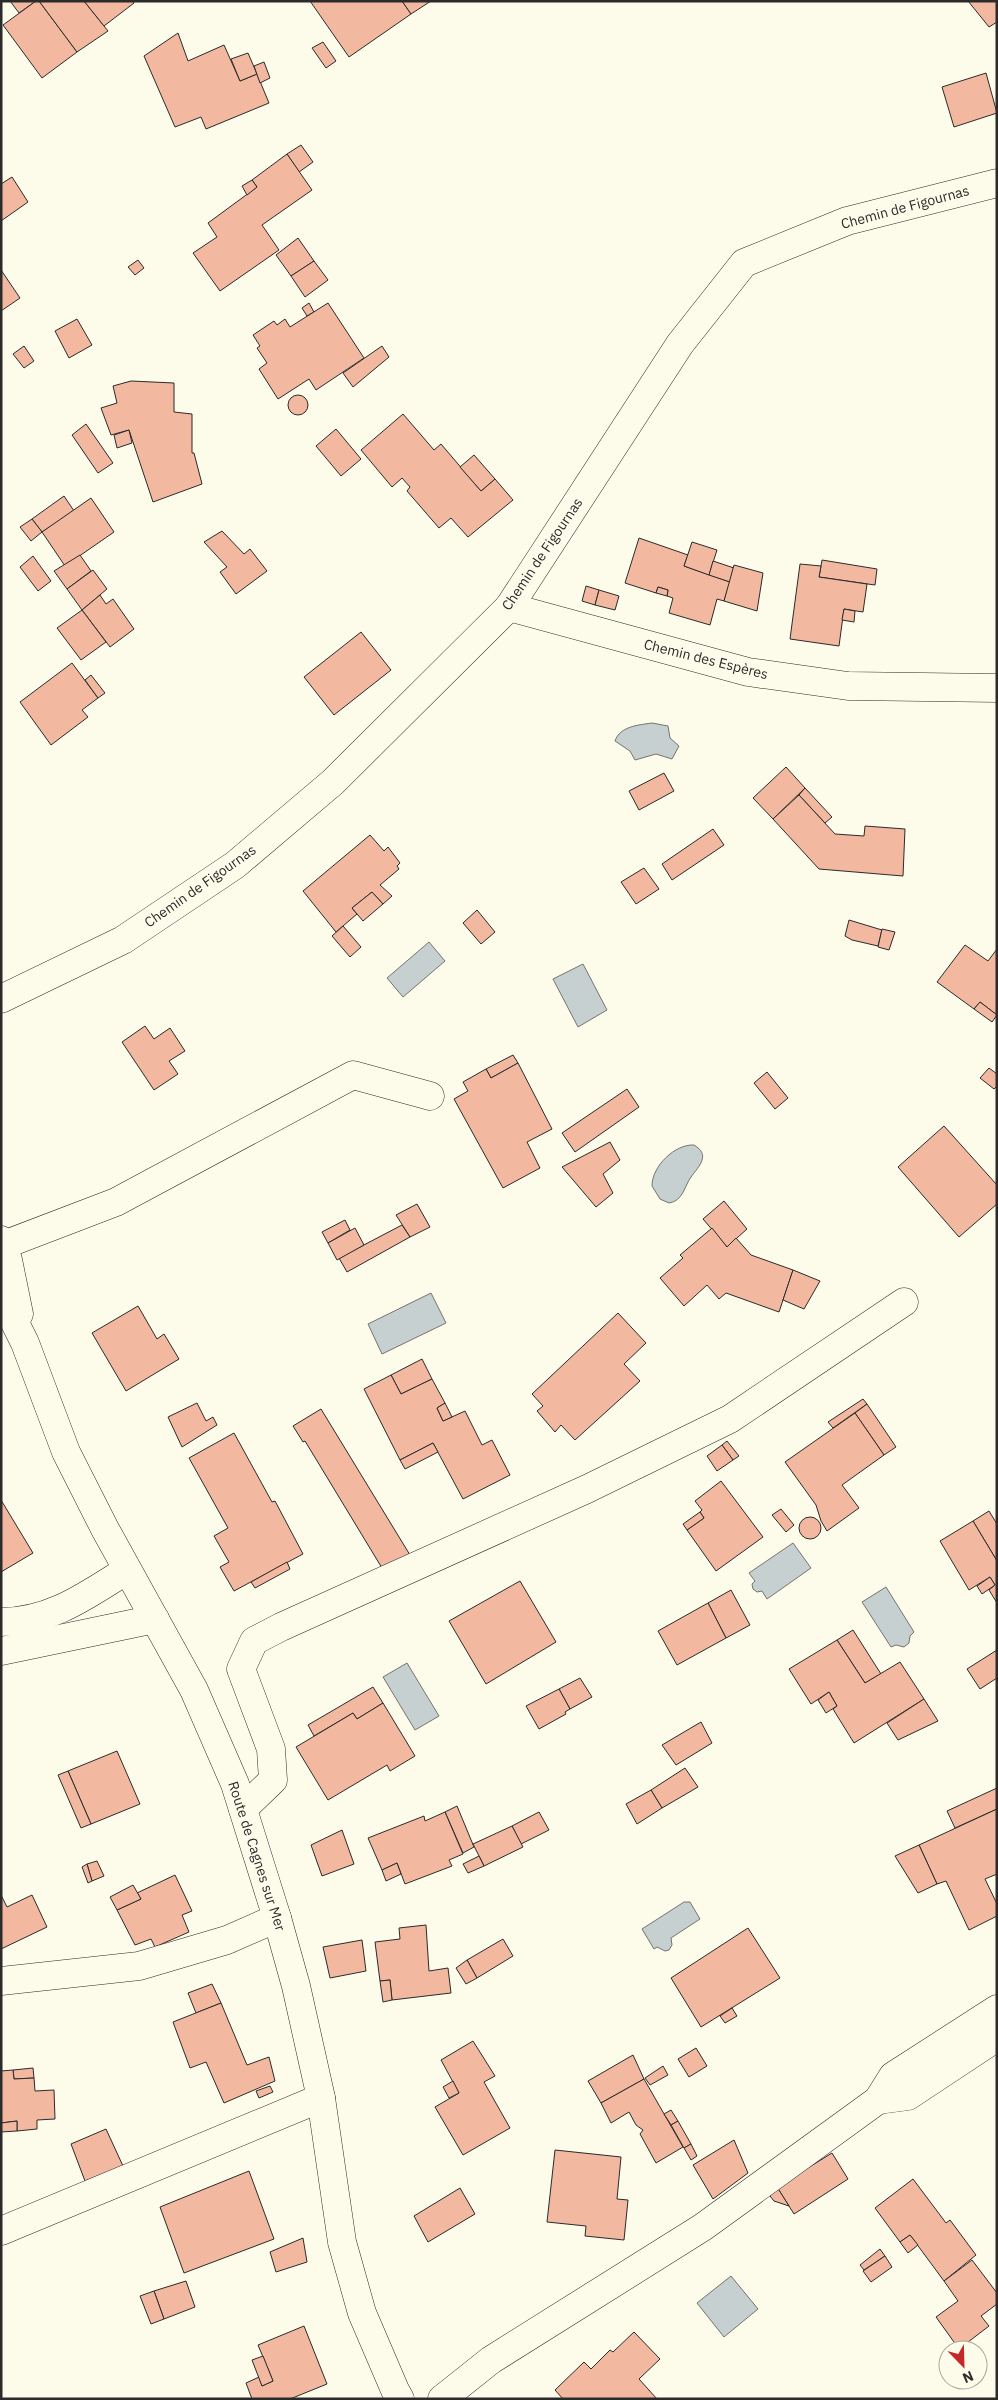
<svg xmlns="http://www.w3.org/2000/svg" width="998" height="2400" font-family="'IBM Plex Sans',sans-serif">
<style>
.water{fill:#c7d0d0;stroke:#74746e}
.building{fill:#f2b8a0;stroke:#2b2b2b}
.lines{fill:none;stroke-linecap:round;stroke-linejoin:round}
.minor-casing{stroke:#2b2b2b;stroke-width:29}
.major-casing{stroke:#2b2b2b;stroke-width:29}
.minor{stroke:#fdfbea;stroke-width:28}
.major{stroke:#fdfbea;stroke-width:28}
.labels{text-anchor:middle;dominant-baseline:central;stroke-width:4;stroke-linejoin:round;paint-order:stroke}
.street-label{font-size:14px;fill:#2b2b2b;stroke:#fdfbea}
</style>
<rect width="100%" height="100%" fill="#fdfbea"/>
<g class="water">
<path d="M652,723L668,726L670,738L679,746L672,759L656,754L635,760L630,751L615,741C620,726 639,725 652,723Z"/>
<polygon points="429,942 445,961 403,997 387,978"/>
<polygon points="583,964 607,1010 578,1027 553,979"/>
<path d="M694,1145C711,1155 699,1166 691,1177C684,1187 683,1201 669,1203L660,1199L652,1186C652,1166 675,1144 694,1145Z"/>
<polygon points="431,1293 446,1323 382,1354 368,1324"/>
<polygon points="793,1543 811,1568 767,1599 762,1591 757,1592 753,1589 752,1584 755,1581 749,1573"/>
<polygon points="886,1587 914,1632 910,1636 909,1643 904,1647 896,1645 891,1647 862,1602"/>
<polygon points="407,1663 439,1716 415,1730 383,1677"/>
<polygon points="684,1902 690,1902 700,1919 671,1938 672,1945 669,1950 665,1951 657,1947 654,1949 642,1929"/>
<polygon points="731,2276 758,2309 724,2337 697,2303"/>
</g>
<g class="building">
<polygon points="10,1 36,1 19,13"/>
<polygon points="36,1 39,1 77,52 42,78 3,25"/>
<polygon points="39,1 84,1 108,31 77,52"/>
<polygon points="84,1 133,1 134,3 104,26"/>
<polygon points="310,1 402,1 411,14 349,57"/>
<polygon points="402,1 431,1 411,14"/>
<polygon points="968,1 997,1 997,22 989,27"/>
<polygon points="178,33 188,61 224,45 240,81 257,74 269,103 206,129 201,117 175,127 144,56"/>
<polygon points="323,42 336,61 326,68 312,48"/>
<polygon points="248,53 257,74 240,81 231,59"/>
<polygon points="264,62 270,78 260,83 254,66"/>
<polygon points="986,73 997,113 954,127 942,87"/>
<polygon points="301,145 313,162 299,172 287,154"/>
<polygon points="287,154 312,190 262,225 279,250 220,291 193,253 217,237 208,223 257,187 252,180"/>
<polygon points="12,177 28,202 1,221 1,184"/>
<polygon points="252,180 257,187 247,195 242,186"/>
<polygon points="298,238 314,261 291,276 276,255"/>
<polygon points="138,260 144,268 135,275 128,267"/>
<polygon points="314,261 328,280 305,297 291,276"/>
<polygon points="1,270 20,298 1,311"/>
<polygon points="309,303 314,312 307,316 302,308"/>
<polygon points="328,303 364,358 316,390 309,379 278,399 259,369 267,363 257,348 260,346 253,335 274,321 277,325 285,319 290,327"/>
<polygon points="77,319 92,345 69,358 55,331"/>
<polygon points="24,346 34,361 24,368 13,354"/>
<polygon points="382,346 389,357 353,387 343,373"/>
<polygon points="131,381 174,383 174,412 192,414 192,453 194,453 202,484 153,502 129,430 111,435 101,408 117,403 113,386"/>
<circle cx="298" cy="405" r="10"/>
<polygon points="403,414 434,450 441,444 481,491 495,479 513,500 468,537 451,518 439,528 407,491 410,487 402,478 392,487 361,450"/>
<polygon points="86,424 113,463 98,473 72,435"/>
<polygon points="336,429 361,459 341,476 316,446"/>
<polygon points="129,430 132,443 117,448 114,435"/>
<polygon points="474,455 495,479 481,491 460,467"/>
<polygon points="64,496 74,511 42,532 32,519"/>
<polygon points="91,498 114,532 65,566 42,532"/>
<polygon points="32,519 42,532 31,541 20,527"/>
<polygon points="222,531 244,554 250,549 267,571 236,594 220,572 227,567 204,542"/>
<polygon points="639,538 688,555 684,566 730,582 724,601 717,599 710,625 669,613 673,598 667,596 668,590 658,587 656,593 625,583"/>
<polygon points="692,542 717,550 709,575 684,566"/>
<polygon points="80,555 91,571 67,589 54,571"/>
<polygon points="33,556 51,581 38,591 20,567"/>
<polygon points="822,560 877,569 875,585 819,577"/>
<polygon points="713,561 734,568 730,582 709,575"/>
<polygon points="800,564 821,566 819,577 867,584 863,612 844,609 839,646 790,639"/>
<polygon points="734,565 763,573 757,611 724,601"/>
<polygon points="93,570 107,589 82,610 67,589"/>
<polygon points="586,586 599,590 595,605 582,601"/>
<polygon points="658,587 668,590 667,596 656,593"/>
<polygon points="599,590 619,596 615,610 595,605"/>
<polygon points="100,595 106,604 113,599 134,629 110,647 82,610"/>
<polygon points="844,609 855,611 854,622 842,620"/>
<polygon points="82,610 106,642 81,660 57,628"/>
<polygon points="361,632 391,670 334,715 304,677"/>
<polygon points="72,663 98,698 82,710 88,717 51,745 20,702"/>
<polygon points="91,675 105,693 98,698 85,680"/>
<polygon points="786,767 805,788 773,819 753,798"/>
<polygon points="664,773 674,791 639,810 629,791"/>
<polygon points="805,788 832,817 825,823 799,795"/>
<polygon points="799,795 835,834 864,836 865,826 905,829 903,876 819,869 773,819"/>
<polygon points="713,829 724,845 672,880 662,864"/>
<polygon points="370,835 384,851 388,847 400,863 397,866 399,869 380,885 392,896 383,904 372,892 352,908 357,914 336,932 303,891"/>
<polygon points="644,868 659,889 636,904 621,882"/>
<polygon points="372,892 383,904 363,921 352,908"/>
<polygon points="477,910 495,932 481,944 463,923"/>
<polygon points="849,920 882,930 878,946 852,940 845,936"/>
<polygon points="343,926 361,947 350,957 332,936"/>
<polygon points="882,929 895,932 889,950 878,947"/>
<polygon points="965,945 988,961 997,949 997,1015 980,1002 974,1009 937,982"/>
<polygon points="980,1002 997,1015 992,1022 974,1009"/>
<polygon points="145,1026 154,1039 170,1028 185,1051 169,1061 178,1074 154,1090 122,1042"/>
<polygon points="513,1055 518,1063 491,1078 486,1069"/>
<polygon points="518,1063 552,1129 527,1142 540,1168 503,1188 454,1099 468,1091 463,1082 486,1069 491,1078"/>
<polygon points="989,1068 997,1074 997,1086 994,1089 980,1078"/>
<polygon points="767,1072 788,1098 775,1109 754,1083"/>
<polygon points="627,1089 639,1107 575,1152 562,1133"/>
<polygon points="944,1126 997,1185 997,1204 959,1237 898,1167"/>
<polygon points="610,1142 620,1160 603,1174 613,1193 596,1207 562,1167"/>
<polygon points="724,1201 747,1229 727,1247 703,1219"/>
<polygon points="417,1204 430,1227 410,1237 396,1215"/>
<polygon points="345,1220 350,1230 328,1243 322,1232"/>
<polygon points="402,1225 410,1237 347,1272 339,1258"/>
<polygon points="355,1228 364,1245 337,1260 328,1243"/>
<polygon points="712,1228 727,1247 736,1238 751,1255 793,1270 779,1312 726,1293 719,1299 707,1285 684,1306 660,1278 683,1258 680,1255"/>
<polygon points="793,1270 820,1281 804,1309 783,1300"/>
<polygon points="138,1306 157,1339 164,1334 179,1359 126,1391 92,1333"/>
<polygon points="618,1313 646,1343 624,1364 640,1381 575,1440 561,1425 555,1432 537,1411 543,1406 532,1394"/>
<polygon points="422,1359 432,1379 401,1394 391,1375"/>
<polygon points="391,1375 401,1394 432,1379 445,1403 437,1408 443,1421 465,1411 482,1445 492,1440 510,1475 463,1499 433,1443 400,1460 364,1389"/>
<polygon points="863,1399 867,1404 833,1428 828,1422"/>
<polygon points="197,1403 206,1421 213,1417 217,1425 182,1447 168,1417"/>
<polygon points="445,1403 452,1417 443,1421 437,1408"/>
<polygon points="867,1404 896,1447 884,1455 855,1413"/>
<polygon points="321,1409 410,1555 382,1568 305,1441 303,1442 293,1426"/>
<polygon points="855,1413 884,1455 842,1485 859,1508 827,1531 821,1521 816,1505 785,1462"/>
<polygon points="234,1433 272,1502 275,1501 303,1554 234,1591 220,1567 229,1562 214,1536 228,1528 189,1458"/>
<polygon points="727,1441 739,1456 733,1460 722,1445"/>
<polygon points="433,1443 438,1452 405,1469 400,1460"/>
<polygon points="722,1445 733,1460 717,1471 707,1456"/>
<polygon points="721,1481 763,1537 716,1571 687,1530 704,1518 700,1512 702,1510 695,1501"/>
<polygon points="1,1500 33,1553 1,1572"/>
<polygon points="781,1509 794,1525 786,1532 772,1515"/>
<polygon points="989,1511 997,1524 997,1561 973,1521"/>
<polygon points="700,1512 704,1518 687,1530 683,1524"/>
<circle cx="810" cy="1528" r="11"/>
<polygon points="973,1521 997,1561 997,1603 989,1590 995,1585 990,1577 969,1590 940,1541"/>
<polygon points="287,1562 290,1569 255,1588 251,1582"/>
<polygon points="990,1577 995,1585 982,1594 977,1586"/>
<polygon points="520,1581 556,1642 486,1684 449,1621"/>
<polygon points="731,1590 750,1625 726,1638 708,1603"/>
<polygon points="708,1603 726,1638 677,1665 658,1631"/>
<polygon points="853,1630 881,1674 865,1683 837,1640"/>
<polygon points="837,1640 865,1683 900,1662 924,1699 854,1743 833,1709 837,1706 829,1692 811,1704 789,1669"/>
<polygon points="997,1650 997,1678 980,1689 967,1669"/>
<polygon points="580,1678 592,1697 570,1709 559,1689"/>
<polygon points="373,1687 383,1703 357,1719 353,1713 314,1736 308,1725"/>
<polygon points="559,1689 570,1709 565,1712 566,1714 539,1729 526,1706"/>
<polygon points="829,1692 837,1706 826,1713 818,1700"/>
<polygon points="924,1699 938,1721 898,1740 887,1723"/>
<polygon points="383,1703 415,1756 390,1771 387,1765 328,1800 296,1747 353,1713 357,1719"/>
<polygon points="701,1722 712,1743 676,1765 662,1745"/>
<polygon points="117,1751 140,1804 91,1824 68,1771"/>
<polygon points="685,1768 698,1787 662,1808 651,1790"/>
<polygon points="68,1771 91,1824 81,1828 58,1775"/>
<polygon points="997,1788 997,1809 955,1828 947,1811"/>
<polygon points="651,1790 662,1808 637,1824 626,1804"/>
<polygon points="457,1806 474,1847 463,1853 445,1812"/>
<polygon points="997,1809 997,1874 985,1879 997,1904 997,1916 969,1930 946,1881 937,1884 919,1845"/>
<polygon points="445,1812 463,1854 449,1860 452,1866 405,1884 397,1863 382,1870 368,1838 424,1816 425,1821"/>
<polygon points="539,1812 549,1830 521,1844 512,1826"/>
<polygon points="512,1826 523,1847 484,1866 473,1844"/>
<polygon points="342,1830 354,1864 322,1876 311,1845"/>
<polygon points="919,1845 937,1884 918,1893 895,1856"/>
<polygon points="479,1856 484,1866 468,1873 463,1864"/>
<polygon points="97,1861 104,1876 92,1881 87,1864"/>
<polygon points="397,1863 401,1874 386,1881 382,1870"/>
<polygon points="87,1864 92,1881 88,1883 82,1867"/>
<polygon points="175,1875 192,1911 182,1915 189,1932 155,1947 151,1939 135,1945 117,1910 141,1899 137,1893"/>
<polygon points="133,1885 141,1899 117,1910 110,1897"/>
<polygon points="1,1895 7,1907 32,1895 47,1927 1,1949"/>
<polygon points="426,1925 429,1971 448,1968 451,1993 392,2000 390,1980 380,1981 375,1942 400,1939 399,1928"/>
<polygon points="748,1928 780,1978 701,2027 671,1978"/>
<polygon points="503,1939 513,1956 477,1978 467,1960"/>
<polygon points="362,1940 366,1971 330,1978 323,1947"/>
<polygon points="467,1960 477,1978 466,1984 456,1968"/>
<polygon points="390,1980 392,2000 383,2002 380,1981"/>
<polygon points="212,1984 221,2003 196,2013 188,1993"/>
<polygon points="221,2003 247,2065 269,2057 275,2081 224,2103 206,2062 190,2068 173,2022"/>
<polygon points="732,2008 737,2016 725,2023 720,2016"/>
<polygon points="473,2041 495,2076 484,2082 510,2128 463,2155 435,2107 459,2093 441,2060"/>
<polygon points="696,2048 707,2066 689,2077 678,2059"/>
<polygon points="633,2055 644,2079 601,2103 588,2081"/>
<polygon points="663,2066 668,2075 650,2085 645,2078"/>
<polygon points="33,2068 34,2078 14,2079 13,2070"/>
<polygon points="13,2070 14,2079 34,2078 35,2091 54,2090 55,2119 37,2120 37,2129 17,2131 17,2121 1,2123 1,2071"/>
<polygon points="644,2079 683,2147 656,2163 640,2134 643,2130 636,2125 629,2112 611,2123 601,2103"/>
<polygon points="453,2081 459,2093 449,2098 443,2087"/>
<polygon points="270,2086 273,2092 259,2098 256,2091"/>
<polygon points="671,2110 678,2121 671,2125 664,2114"/>
<polygon points="17,2121 17,2131 1,2132 1,2123"/>
<polygon points="678,2121 691,2144 684,2148 671,2125"/>
<polygon points="106,2129 123,2166 85,2181 71,2144"/>
<polygon points="734,2140 748,2173 713,2199 693,2165"/>
<polygon points="691,2144 697,2156 691,2160 684,2148"/>
<polygon points="555,2150 621,2157 617,2199 628,2200 624,2240 585,2236 586,2226 547,2222"/>
<polygon points="832,2153 848,2179 794,2214 777,2187"/>
<polygon points="249,2171 274,2239 184,2273 160,2207"/>
<polygon points="913,2179 946,2223 950,2220 976,2255 944,2281 910,2235 900,2242 875,2208"/>
<polygon points="777,2187 789,2206 774,2201 770,2196"/>
<polygon points="460,2188 475,2214 428,2242 414,2216"/>
<polygon points="910,2235 918,2245 908,2253 900,2242"/>
<polygon points="303,2238 307,2262 276,2272 270,2252"/>
<polygon points="880,2249 885,2256 864,2270 860,2265"/>
<polygon points="885,2256 892,2267 871,2282 863,2271"/>
<polygon points="972,2260 997,2293 997,2304 981,2316 989,2326 959,2349 936,2317 958,2301 944,2281"/>
<polygon points="186,2281 195,2307 164,2319 154,2291"/>
<polygon points="154,2291 164,2319 151,2324 140,2296"/>
<polygon points="304,2326 327,2384 290,2399 252,2399 246,2383 259,2377 262,2386 273,2381 258,2345"/>
<polygon points="634,2332 660,2359 639,2379 657,2399 563,2399 555,2390 584,2362 591,2369 610,2350 613,2352"/>
<polygon points="263,2356 273,2381 262,2386 252,2360"/>
</g>
<g class="lines">
<defs>
<g id="minor">
<polyline points="509,607 748,672 848,686 997,688"/>
<polyline points="1,999 123,940 235,865 333,782 509,607 680,344 744,263 847,221 997,183"/>
<polyline points="1,1246 116,1202 353,1075 430,1096"/>
<path d="M1,1622C51,1622 87,1595 127,1570"/>
<polyline points="1,1651 155,1619"/>
<polyline points="243,1809 273,1780 271,1749 241,1669 254,1641 281,1627 587,1489 730,1419 904,1302"/>
<polyline points="1,1981 139,1966 227,1940 277,1918"/>
<polyline points="878,2100 908,2096 997,2037"/>
<polyline points="1,2231 321,2098"/>
<polyline points="442,2399 491,2360 703,2227 878,2100 893,2076 997,2009"/>
</g>
<g id="major">
<polyline points="1,1240 8,1260 19,1314"/>
<polyline points="1,1295 25,1343 66,1452 105,1529 194,1690 235,1784 277,1918 296,1986 321,2098 342,2242 362,2313 395,2390 400,2399"/>
</g>
</defs>
<use href="#minor" class="minor-casing"/>
<use href="#major" class="major-casing"/>
<use href="#minor" class="minor"/>
<use href="#major" class="major"/>
</g>
<g class="labels">
<g class="street-label">
<text transform="translate(905 207) rotate(-15)">Chemin de Figournas</text>
<text transform="translate(542 554) rotate(-56)">Chemin de Figournas</text>
<text transform="translate(706 659) rotate(14)">Chemin des Espères</text>
<text transform="translate(200 886) rotate(-35)">Chemin de Figournas</text>
<text transform="translate(257 1856) rotate(72)">Route de Cagnes sur Mer</text>
</g>
</g>
<rect width="998" height="2400" fill="none" stroke="#2b2b2b" stroke-width="5"/>
<g transform="translate(963 2365) rotate(157)"><circle r="24" fill="#fdfbea" stroke="#a9a89e"/>
<path d="M0-4L9 19L0 12L-9 19Z" fill="#c62828"/>
<text y="-8" font-size="14" font-weight="bold" text-anchor="middle" fill="#2b2b2b">N</text>
</g>
</svg>
